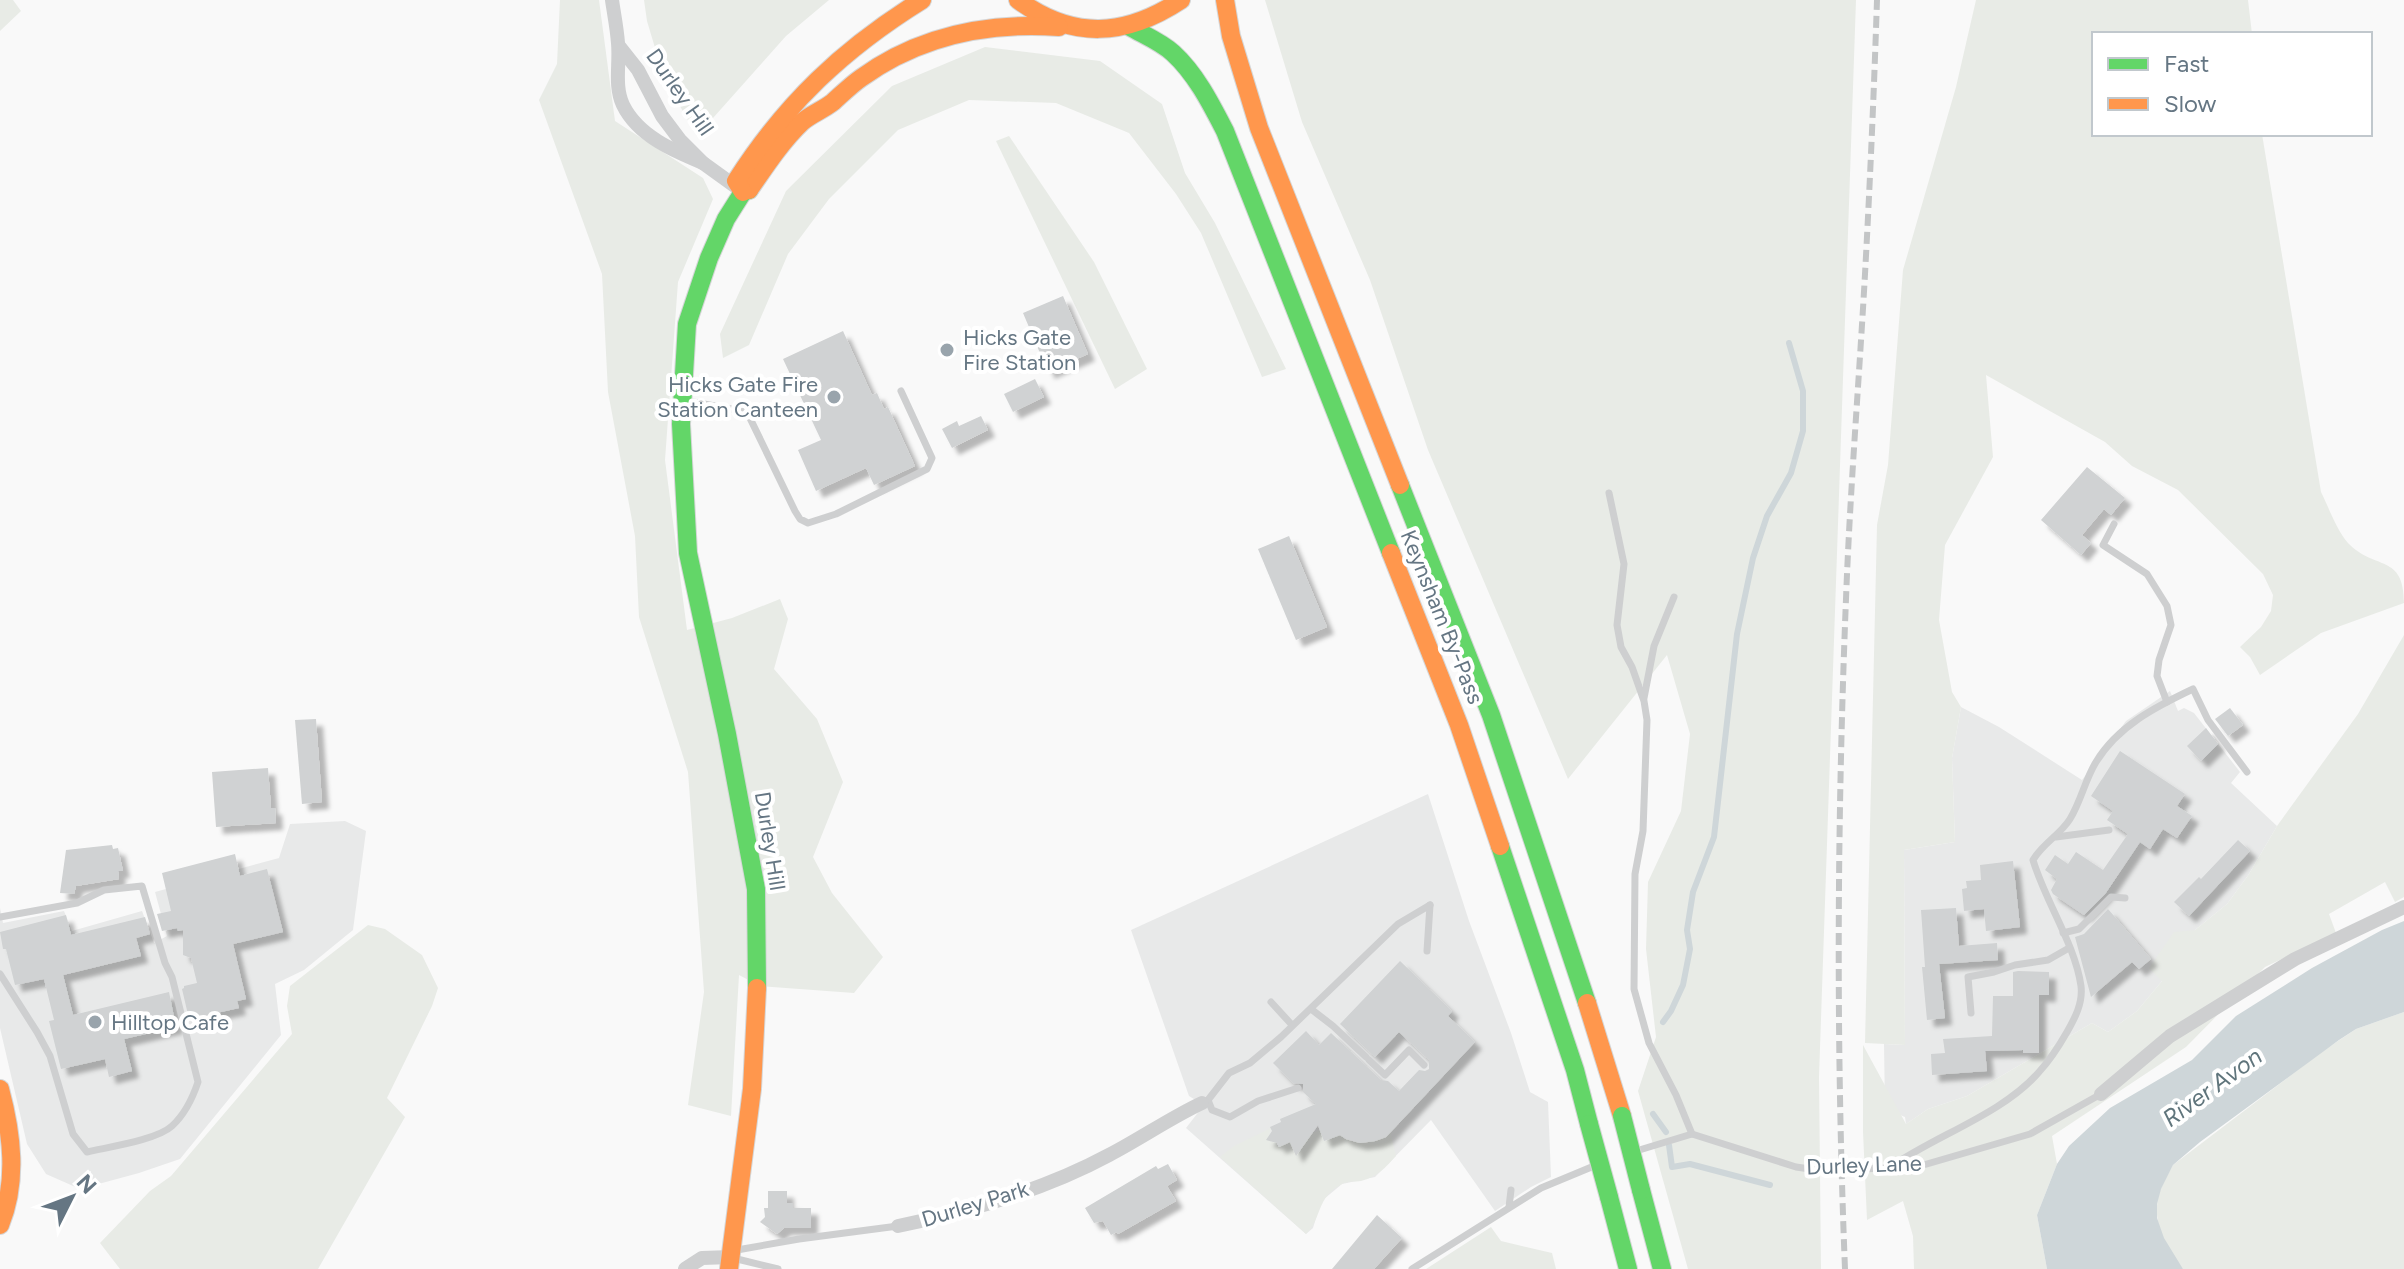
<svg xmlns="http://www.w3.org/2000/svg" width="2404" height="1269" font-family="Figtree,sans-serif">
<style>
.built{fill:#e8e9e9}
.green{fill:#e8ebe6}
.water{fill:#ced6d9}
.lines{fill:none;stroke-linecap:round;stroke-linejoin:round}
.stream{stroke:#ced6d9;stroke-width:6}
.building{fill:#d0d2d3;filter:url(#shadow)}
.fast-casing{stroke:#d5d6d7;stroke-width:20}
.slow-casing{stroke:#d5d6d7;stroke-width:20}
.lane{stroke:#cecfd0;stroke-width:7}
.street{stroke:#cecfd0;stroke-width:14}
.fast{stroke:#63d668;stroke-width:18}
.slow{stroke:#ff974d;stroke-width:18}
.rail{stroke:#c3c5c6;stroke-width:6;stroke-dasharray:12 6;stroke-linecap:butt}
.fast-bridge-casing{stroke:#d5d6d6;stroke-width:20;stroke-linecap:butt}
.fast-bridge{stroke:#63d668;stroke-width:18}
.poi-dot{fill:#99a4ac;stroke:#fff;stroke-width:3}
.labels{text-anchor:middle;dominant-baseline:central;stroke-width:8;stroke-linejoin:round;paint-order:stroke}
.street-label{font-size:22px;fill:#657683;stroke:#fff}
.poi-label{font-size:22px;fill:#657683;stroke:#fff;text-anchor:start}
.water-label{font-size:24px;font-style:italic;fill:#60757c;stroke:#fff}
</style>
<defs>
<filter id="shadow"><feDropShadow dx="7" dy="7" stdDeviation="2" flood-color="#0004"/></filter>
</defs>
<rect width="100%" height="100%" fill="#f9f9f9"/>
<g class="built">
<polygon points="2170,691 2178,711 2184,708 2194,713 2240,772 2231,783 2277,826 2249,874 2227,904 2195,930 2162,981 2137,1011 2108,1032 2092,1023 1967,1096 1928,1109 1906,1124 1905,1117 1885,1109 1884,1044 1905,1045 1904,850 1955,842 1952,758 1961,707 1999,727 2082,780 2126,721"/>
<polygon points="1428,794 1469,921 1511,1033 1530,1092 1548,1102 1551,1177 1531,1187 1495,1211 1431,1120 1375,1177 1342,1184 1324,1199 1320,1205 1313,1228 1306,1234 1186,1128 1200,1110 1202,1104 1189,1096 1131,930"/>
<polygon points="345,821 366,831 353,930 304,970 275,984 281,1035 180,1159 139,1173 80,1189 46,1174 27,1144 0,1028 0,908 3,923 64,911 72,931 142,911 154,943 167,936 155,892 279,858 290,824"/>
</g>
<g class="green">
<polygon points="0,0 13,0 21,11 0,31"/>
<polygon points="560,0 599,0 615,121 703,178 713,199 678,282 665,460 687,630 732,618 780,599 788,619 774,669 817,719 843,782 813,857 832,893 883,957 854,993 760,986 739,975 731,1116 688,1105 704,992 688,772 639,617 635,536 608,392 602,274 539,100 557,64"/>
<polygon points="644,0 829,0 786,36 697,136 664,78 647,21"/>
<polygon points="1265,0 1856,0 1819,1077 1821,1269 1688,1269 1638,1091 1656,1037 1646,949 1648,882 1681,811 1690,734 1667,655 1568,779 1428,450 1370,280 1302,122"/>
<path d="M1976,0H2248L2252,34H2094V134H2262L2321,492C2329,508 2336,529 2348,543C2375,571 2404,553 2404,603L2321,633L2260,675L2250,657L2240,647L2261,627L2271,611L2273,595L2263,574L2178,490L2132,466L2105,442L1986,375L1993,457L1945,545L1939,620L1952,692L1961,707L1952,758L1955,842L1904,850L1905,1045L1865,1043L1877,525L1888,465L1903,270L1956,87Z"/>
<polygon points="985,47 1100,61 1162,104 1185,173 1215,223 1286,369 1262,377 1201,233 1176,194 1129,133 1056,103 969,100 898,130 829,199 788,254 749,345 723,358 720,334 786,191 892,86"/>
<polygon points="1009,136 1094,262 1147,369 1115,389 996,141"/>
<polygon points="2404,635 2404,897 2395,902 2385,882 2329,914 2336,933 2265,967 2186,1047 2052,1136 2057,1164 2037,1215 2047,1269 1914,1269 1913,1236 1903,1201 1867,1220 1863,1132 1863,1045 1906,1124 1928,1109 1967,1096 2092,1023 2108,1032 2137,1011 2162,981 2149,968 2174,932 2195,930 2227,904 2249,874 2277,826 2358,714"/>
<polygon points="368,925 385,929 422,955 438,988 432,1006 387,1098 405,1117 318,1269 120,1269 100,1243 150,1191 171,1176 292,1034 287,1006 290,986"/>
<path d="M2404,1012V1269H2183C2169,1253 2155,1228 2157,1206C2157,1191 2167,1177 2173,1165L2320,1053L2356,1029Z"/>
<path d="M1271,1128L1269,1136L1279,1147L1290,1142L1293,1150L1296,1151L1300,1138L1320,1130L1324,1141L1340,1135C1356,1147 1375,1144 1390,1132L1396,1156C1385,1168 1377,1177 1361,1181C1355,1182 1347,1181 1342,1184C1316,1197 1322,1219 1306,1234L1220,1157L1234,1146Z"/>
<polygon points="1491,1227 1501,1241 1552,1253 1556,1269 1426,1269"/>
</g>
<polygon class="water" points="2404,921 2404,1012 2356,1029 2339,1040 2200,1142 2173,1165 2161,1189 2157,1204 2157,1218 2164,1238 2183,1269 2047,1269 2037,1215 2057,1164 2069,1146 2110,1108 2192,1060 2236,1016 2312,968 2382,930"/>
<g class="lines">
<g class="stream">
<polyline points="1663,1022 1671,1011 1683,985 1690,949 1687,930 1693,892 1714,837 1737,634 1753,558 1767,516 1791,473 1803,431 1803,391 1789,343"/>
<polyline points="1653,1114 1666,1132"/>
<polyline points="1669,1145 1672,1167 1690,1164 1770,1185"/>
</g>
</g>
<g class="building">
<polygon points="1063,296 1088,354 1048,372 1023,313"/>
<polygon points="843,331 872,395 877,393 884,409 888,407 915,466 874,485 866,468 816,491 798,450 821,440 783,359"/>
<polygon points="1035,379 1044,397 1013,412 1004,394"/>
<polygon points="981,416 988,430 952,448 942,429 957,421 959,426"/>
<polygon points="2087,467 2125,498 2111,515 2104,509 2082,535 2091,543 2081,555 2041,520"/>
<polygon points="1289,536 1327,627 1296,640 1258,549"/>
<polygon points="2230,708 2243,725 2228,736 2215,719"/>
<polygon points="316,719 322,802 302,804 295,720"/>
<polygon points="2206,728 2218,744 2201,761 2187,746"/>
<polygon points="2120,751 2185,794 2177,806 2192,816 2177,838 2163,829 2150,849 2140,842 2105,894 2084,915 2053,894 2051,890 2057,879 2045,870 2055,855 2068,864 2076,852 2103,870 2128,834 2107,820 2113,811 2091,796"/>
<polygon points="268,768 271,808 275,808 276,823 216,827 212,772"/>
<polygon points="2238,840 2250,851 2189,916 2174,902 2199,877 2201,879"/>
<polygon points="112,845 113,849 118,848 123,871 118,871 119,879 76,886 74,894 60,893 66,850"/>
<polygon points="235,854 240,876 267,869 283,932 233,944 246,999 237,1001 239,1008 189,1019 182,989 184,988 184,986 197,983 191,958 183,955 183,930 178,931 177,928 162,931 157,914 171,911 162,873"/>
<polygon points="2013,861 2020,927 1986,931 1984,909 1964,911 1962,889 1967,888 1966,881 1981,880 1980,865"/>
<polygon points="1956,908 1959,946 1997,943 1998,960 1939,964 1945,1018 1927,1020 1922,967 1925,967 1921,910"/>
<polygon points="2108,909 2151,959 2139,969 2132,962 2091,997 2075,937 2084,934"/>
<polygon points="66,915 71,935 145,917 150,934 136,938 141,956 63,975 73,1015 169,992 176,1027 124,1039 132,1071 109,1077 105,1059 61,1069 49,1021 54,1020 44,979 15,985 6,949 3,949 0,932"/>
<polygon points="1400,961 1452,1011 1448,1016 1475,1042 1386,1137 1375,1141 1360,1143 1346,1139 1340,1135 1324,1141 1318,1125 1296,1156 1290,1142 1279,1147 1277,1143 1266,1140 1272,1131 1270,1127 1281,1122 1280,1119 1316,1104 1303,1092 1303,1084 1293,1083 1273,1063 1306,1031 1319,1045 1331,1033 1381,1080 1388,1081 1399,1091 1419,1070 1425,1071 1429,1069 1429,1060 1399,1032 1375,1057 1340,1024"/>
<polygon points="2018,971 2049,972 2049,995 2039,995 2039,1053 2023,1053 2023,1050 1985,1051 1987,1071 1932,1075 1931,1054 1945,1053 1943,1039 1992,1036 1993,996 2013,996 2013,972"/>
<polygon points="1168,1164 1177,1180 1167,1186 1176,1201 1118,1234 1117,1232 1111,1235 1103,1221 1094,1223 1085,1208 1156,1166 1158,1169"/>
<polygon points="768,1191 787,1191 787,1203 793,1203 793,1208 811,1208 811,1228 784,1228 777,1234 760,1222 765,1217 764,1208 768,1208"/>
<polygon points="1377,1215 1402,1238 1374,1269 1332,1269"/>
</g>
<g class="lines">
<defs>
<g id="fast">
<path d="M1130,27C1144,35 1161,42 1173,53C1196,74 1211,104 1225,131L1391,553"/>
<polyline points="749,190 743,192 726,219 709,258 687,324 681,424 688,553 727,734 756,889 757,988"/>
<polyline points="1400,485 1491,715 1587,1003"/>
<polyline points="1500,846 1575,1070 1589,1124"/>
<polyline points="1641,1190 1662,1269"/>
<polyline points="1609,1197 1628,1269"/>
</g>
<g id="slow">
<path d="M1018,0C1073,40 1125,37 1181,0"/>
<polyline points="1225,0 1231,36 1259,128 1400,485"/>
<path d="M749,190C765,167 781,142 802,122C811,114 823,110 833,102C842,94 851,85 861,78C919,36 988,22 1059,27"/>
<path d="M743,192L736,181C786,103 843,49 922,0"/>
<polyline points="1391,553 1459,725 1500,846"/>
<polyline points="1587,1003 1622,1116"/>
<path d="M0,1089C12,1134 18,1181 0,1225"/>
<polyline points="729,1269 752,1089 757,988"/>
</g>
</defs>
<use href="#fast" class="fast-casing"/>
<use href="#slow" class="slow-casing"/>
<g class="lane">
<polyline points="688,401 747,412 795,511 800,519 808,523 836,514 927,469 932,458 901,391"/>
<polyline points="1609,493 1624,564 1617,625 1621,647 1632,667 1644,701 1647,720 1643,831 1635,874 1634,989 1649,1043 1676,1095 1692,1134"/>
<polyline points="2114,524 2103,545 2147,574 2167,606 2171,625 2159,660 2157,676 2167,702"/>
<polyline points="1644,698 1654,646 1674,597"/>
<polyline points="2056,837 2109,830"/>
<path d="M0,917L77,903L104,890L142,886L165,963L172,977L198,1082C193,1097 184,1115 172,1126C157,1140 108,1147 87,1152L73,1134L50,1056L37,1032L0,974"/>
<polyline points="2063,933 2079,929 2111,897 2125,898"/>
<polyline points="1427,951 1430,905"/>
<polyline points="1271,1002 1292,1025"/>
<polyline points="1311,1009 1333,1026 1366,1057"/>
<polyline points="1971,1013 1968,977 1994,972 2015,965 2048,960 2069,948"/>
<polyline points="1369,1060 1385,1075 1409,1050 1424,1065"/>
<polyline points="1208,1100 1212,1110 1230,1117 1258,1101 1298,1088"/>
<polyline points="1202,1103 1208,1100 1229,1073 1250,1063 1281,1037 1398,924 1430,905"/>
<polyline points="1636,1151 1692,1134 1796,1167 1824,1171 1920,1166 2030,1134 2101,1094"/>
<path d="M1889,1168C1934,1136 2003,1114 2039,1072C2050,1060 2059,1046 2067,1032C2075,1018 2083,1003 2081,986C2075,944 2045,901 2033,860C2043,843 2060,835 2070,819C2081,801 2085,780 2096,762C2118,726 2155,707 2193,689L2208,720L2247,772"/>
<polyline points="1509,1207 1511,1190"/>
<polyline points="737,1250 799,1239 898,1226"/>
<polyline points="733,1258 778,1269"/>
<polyline points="1412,1269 1541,1188 1594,1166"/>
</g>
<g class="street">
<path d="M612,0C614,14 617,29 618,43C620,64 614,86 623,105C638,136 674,151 703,163"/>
<polyline points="619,46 638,70 662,116 680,140 703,163 739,189"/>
<polyline points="2101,1094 2170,1036 2295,959 2404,907"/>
<path d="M898,1226C967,1212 1046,1189 1109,1155C1140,1139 1170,1118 1202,1103"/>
<polyline points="685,1269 702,1258 731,1257"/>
</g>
<use href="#fast" class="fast"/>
<use href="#slow" class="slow"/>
<path class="rail" d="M1845,1269C1836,1046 1837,822 1846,599C1850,491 1859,382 1865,274C1870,183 1874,91 1877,0"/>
<defs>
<g id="fast-bridge">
<polyline points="1622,1116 1641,1190"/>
<polyline points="1589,1124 1609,1197"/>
</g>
</defs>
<use href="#fast-bridge" class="fast-bridge-casing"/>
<use href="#fast-bridge" class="fast-bridge"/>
</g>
<g class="poi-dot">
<circle cx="947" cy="350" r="8"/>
<circle cx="834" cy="397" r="8"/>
<circle cx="95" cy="1022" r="8"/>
</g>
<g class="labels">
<g class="street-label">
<text transform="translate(680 92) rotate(55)">Durley Hill</text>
<text transform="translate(1442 617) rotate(68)">Keynsham By-Pass</text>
<text transform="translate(770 841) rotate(81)">Durley Hill</text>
<text transform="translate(1864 1165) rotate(-2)">Durley Lane</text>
<text transform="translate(975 1204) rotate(-17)">Durley Park</text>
</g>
<g class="poi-label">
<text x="963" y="337">Hicks Gate<tspan x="963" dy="25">Fire Station</tspan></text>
<text x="818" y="384" text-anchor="end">Hicks Gate Fire<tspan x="818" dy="25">Station Canteen</tspan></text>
<text x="111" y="1022">Hilltop Cafe</text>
</g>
<g class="water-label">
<text transform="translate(2212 1087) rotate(-36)">River Avon</text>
</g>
</g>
<rect x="2092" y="32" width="280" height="104" fill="#ffffff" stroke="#c1c8cd" stroke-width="2"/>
<rect x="2108" y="58" width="40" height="12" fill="#63d668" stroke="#c1c8cd" stroke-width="2"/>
<text x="2164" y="72" font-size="24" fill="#657683">Fast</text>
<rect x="2108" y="98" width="40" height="12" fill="#ff974d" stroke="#c1c8cd" stroke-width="2"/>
<text x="2164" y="112" font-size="24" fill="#657683">Slow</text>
<g transform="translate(72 1197) rotate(48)" stroke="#ffffff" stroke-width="6" paint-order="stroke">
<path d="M0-6L14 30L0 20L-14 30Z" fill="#657683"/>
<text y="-12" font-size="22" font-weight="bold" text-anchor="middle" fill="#657683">N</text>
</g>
</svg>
